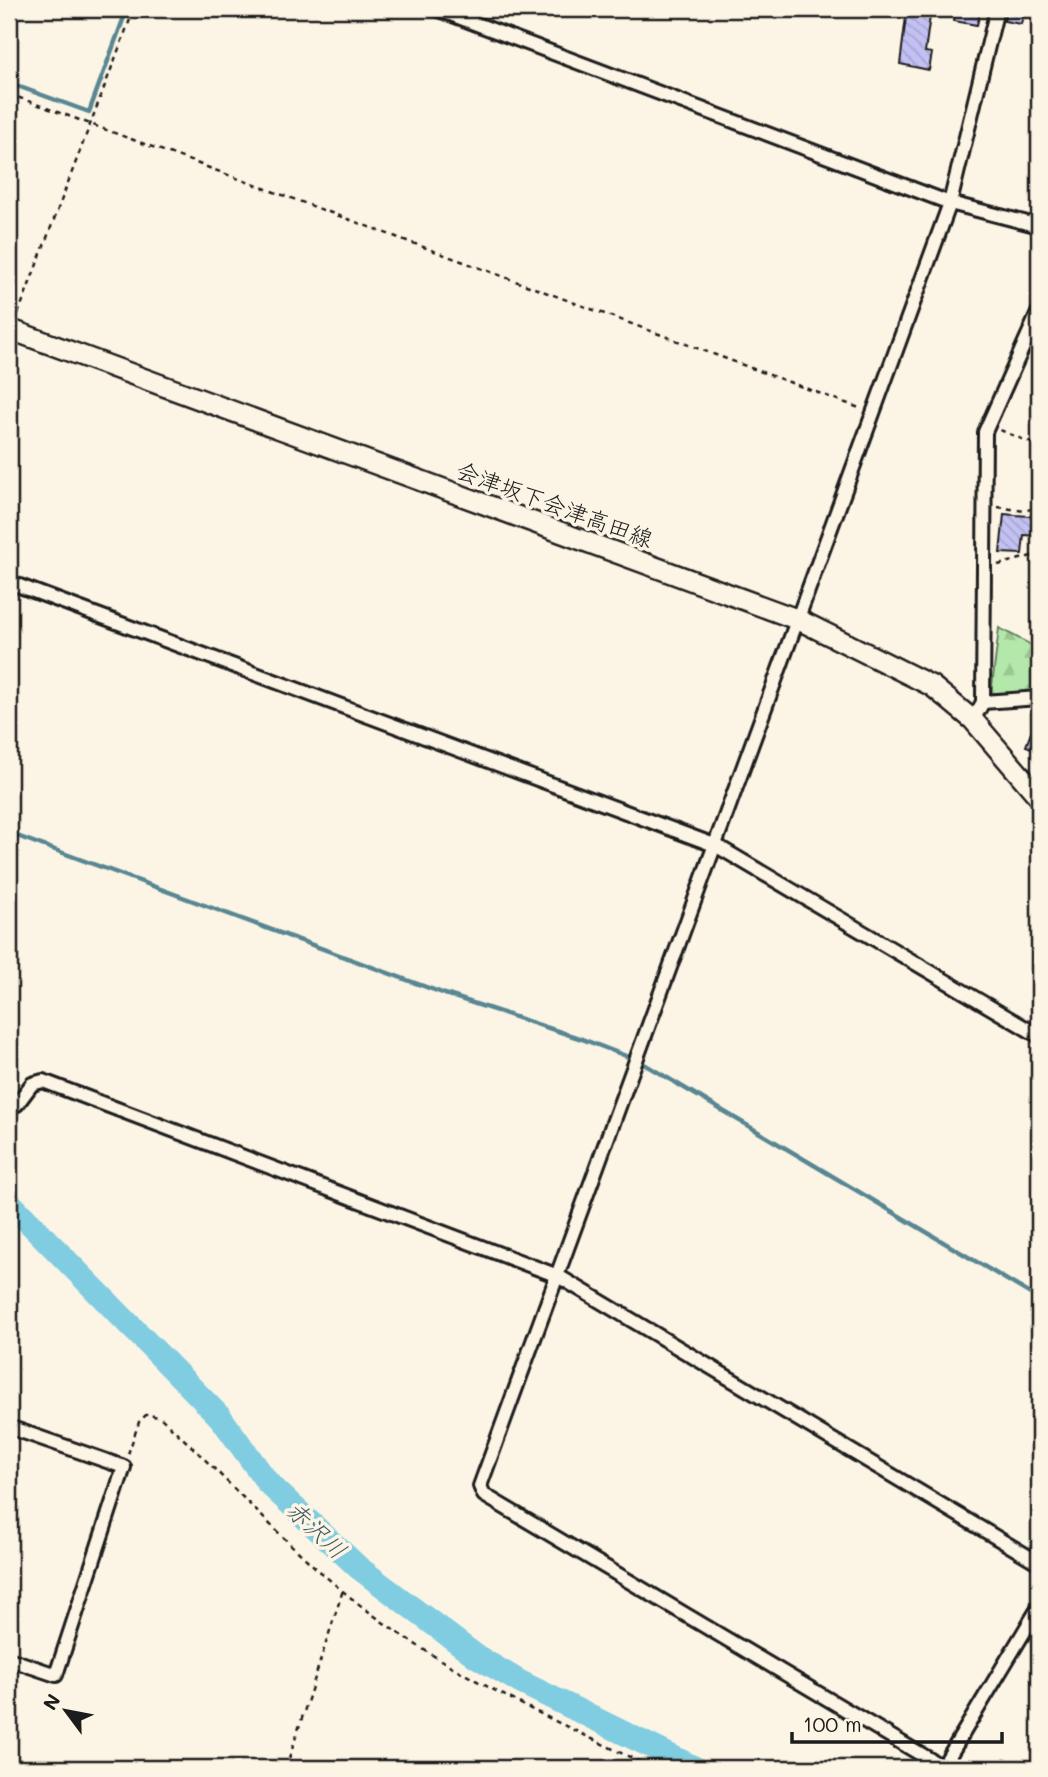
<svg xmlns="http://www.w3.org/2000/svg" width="1048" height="1777" font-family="Mali,'Klee One',sans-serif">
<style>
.forest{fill:url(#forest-firs);stroke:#688263;stroke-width:2}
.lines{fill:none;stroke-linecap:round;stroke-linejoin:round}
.stream{stroke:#588692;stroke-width:4.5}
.river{stroke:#80cce0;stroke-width:24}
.building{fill:url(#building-back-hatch);stroke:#1c1c1c;stroke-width:2}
.street-casing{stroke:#1c1c1c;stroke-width:18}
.primary-casing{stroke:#1c1c1c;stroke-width:24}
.path{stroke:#1c1c1c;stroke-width:2.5;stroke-dasharray:5 5;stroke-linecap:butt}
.street{stroke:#fcf5e5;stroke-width:12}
.primary{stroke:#fcf5e5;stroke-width:19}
.labels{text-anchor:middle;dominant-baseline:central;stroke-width:7;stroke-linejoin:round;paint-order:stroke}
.street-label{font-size:23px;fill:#1c1c1c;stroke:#fcf5e5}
.water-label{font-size:24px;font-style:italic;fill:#3f5a61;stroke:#fcf5e5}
</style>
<defs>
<pattern id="forest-firs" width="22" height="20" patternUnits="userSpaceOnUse" patternTransform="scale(1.75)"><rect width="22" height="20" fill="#b3e8aa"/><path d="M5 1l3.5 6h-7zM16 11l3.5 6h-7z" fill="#99c692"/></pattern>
<pattern id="building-back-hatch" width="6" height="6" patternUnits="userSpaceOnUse" patternTransform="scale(1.75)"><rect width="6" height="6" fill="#c3c1f3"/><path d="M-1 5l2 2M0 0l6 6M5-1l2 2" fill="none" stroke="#a7a5d0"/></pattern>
</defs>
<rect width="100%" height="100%" fill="#fcf5e5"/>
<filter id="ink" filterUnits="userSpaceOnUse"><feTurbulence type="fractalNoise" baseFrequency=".0143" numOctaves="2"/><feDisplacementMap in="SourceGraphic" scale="14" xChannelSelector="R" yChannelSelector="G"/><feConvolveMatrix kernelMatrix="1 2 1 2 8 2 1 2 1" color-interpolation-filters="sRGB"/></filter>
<g filter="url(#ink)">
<path class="forest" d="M999,628L1039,649V688C1027,699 1007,696 991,695Z"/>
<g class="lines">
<g class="stream">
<polyline points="9,83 89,112 127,9"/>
<polyline points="9,833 445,994 582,1039 639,1061 1039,1299"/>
</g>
<polyline class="river" points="9,1202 221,1418 268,1483 359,1568 476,1656 520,1682 695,1768"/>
</g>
<g class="building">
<polygon points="907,9 931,9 925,52 932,53 929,70 900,64"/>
<polygon points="956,9 980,12 977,25 954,21"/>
<polygon points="1006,9 1025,9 1021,24 1004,21"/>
<polygon points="1004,514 1039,517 1039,536 1024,535 1022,554 1000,553"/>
<polygon points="1038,714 1039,715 1039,751 1026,746"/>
</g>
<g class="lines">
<defs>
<g id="street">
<polyline points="437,9 950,203 1039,226"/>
<polyline points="9,582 717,846 1039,1036"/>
<polyline points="983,702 1039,698"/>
<polyline points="973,720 983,702 985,432 1039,311"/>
<polyline points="9,1104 17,1104 32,1084 43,1081 558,1276 1039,1563"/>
<polyline points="9,1427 124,1467 56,1675 9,1659"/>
<polyline points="942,1768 1039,1607"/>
<polyline points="944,1768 484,1495 480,1486 950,203 997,9"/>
</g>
<polyline id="primary" points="9,329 799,620 932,686 973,720 1039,797"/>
</defs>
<use href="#street" class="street-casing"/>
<use href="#primary" class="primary-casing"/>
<g class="path">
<polyline points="9,94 862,409"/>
<polyline points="18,314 134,9"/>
<polyline points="1000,430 1039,446"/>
<polyline points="998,507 1025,511 1039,506"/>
<polyline points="998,565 1039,554"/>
<path d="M128,1454L139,1422L147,1414L161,1418C231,1481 292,1554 368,1611C454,1677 555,1720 652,1768"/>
<polyline points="286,1768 343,1590"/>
</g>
<use href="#street" class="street"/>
<use href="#primary" class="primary"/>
</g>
</g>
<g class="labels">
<g class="street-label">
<text transform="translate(555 504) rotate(20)">会津坂下会津高田線</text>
</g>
<g class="water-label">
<text transform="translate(317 1529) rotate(43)">赤沢川</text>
</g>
</g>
<rect width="1048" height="1777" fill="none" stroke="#fcf5e5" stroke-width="35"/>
<rect x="18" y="18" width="1013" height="1742" fill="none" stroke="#1c1c1c" stroke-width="2.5" filter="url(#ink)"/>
<g transform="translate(66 1711) rotate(302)" stroke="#fcf5e5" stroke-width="5" paint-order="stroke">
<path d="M0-5L12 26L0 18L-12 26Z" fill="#1c1c1c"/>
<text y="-10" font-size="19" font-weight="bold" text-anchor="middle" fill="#1c1c1c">N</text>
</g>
<path d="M792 1732v10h210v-10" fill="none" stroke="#1c1c1c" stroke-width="3.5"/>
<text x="803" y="1732" font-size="21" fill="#1c1c1c" stroke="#fcf5e5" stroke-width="5" paint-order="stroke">100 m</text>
</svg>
